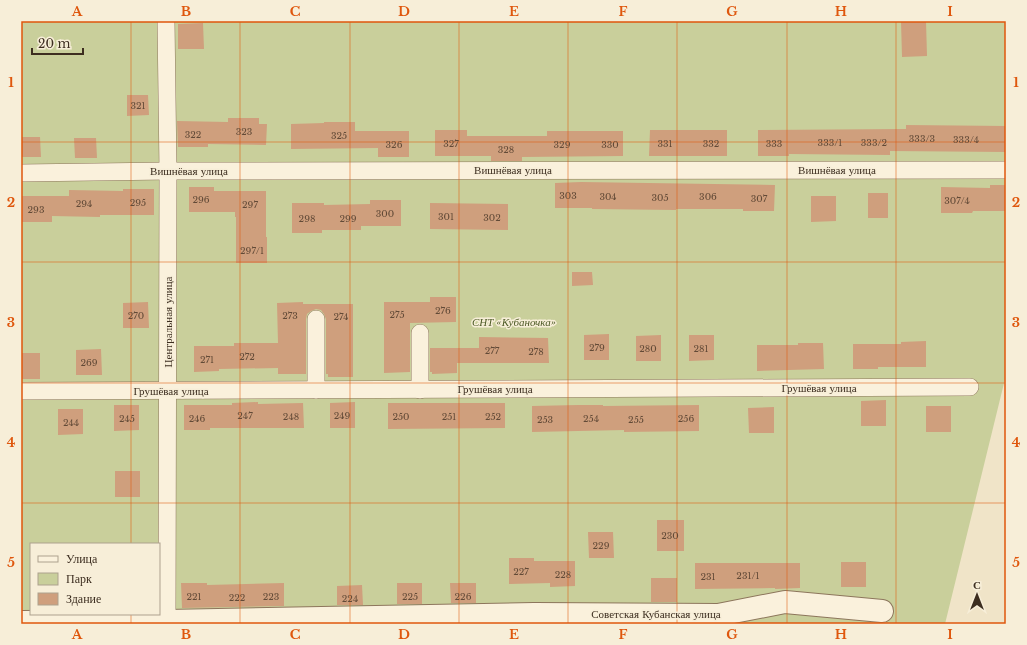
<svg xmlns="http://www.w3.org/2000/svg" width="1027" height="645" font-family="'Libre Baskerville',serif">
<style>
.green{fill:#c9cf9b;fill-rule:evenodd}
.building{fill:#cf9f7d}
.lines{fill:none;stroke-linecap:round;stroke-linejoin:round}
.minor-casing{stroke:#8d765c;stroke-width:18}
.tertiary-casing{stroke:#8d765c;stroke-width:24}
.minor{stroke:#faf1dc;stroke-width:17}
.tertiary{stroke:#faf1dc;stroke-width:22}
.grid{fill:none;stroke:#df570d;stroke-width:1;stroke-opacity:0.55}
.labels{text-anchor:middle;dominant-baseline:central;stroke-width:3;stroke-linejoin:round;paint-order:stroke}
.number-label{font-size:9px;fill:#624a37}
.street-label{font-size:11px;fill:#3d2e20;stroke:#f7eed8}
.park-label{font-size:11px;font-style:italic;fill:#4d5a26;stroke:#f7eed8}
.neatline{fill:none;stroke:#df570d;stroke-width:1.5}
.grid-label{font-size:13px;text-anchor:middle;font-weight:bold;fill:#df570d}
</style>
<rect width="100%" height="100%" fill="#f0e4c8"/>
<path class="green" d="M21,21H1006V375L945,624H21ZM31,544H159V614H31Z"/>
<g class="building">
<polygon points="901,21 926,21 927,56 902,57"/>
<polygon points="203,23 204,49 178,49 178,24"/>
<polygon points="127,95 148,95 149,115 127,116"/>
<polygon points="228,118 259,118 259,124 267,124 266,145 208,144 208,147 178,147 177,121 228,122"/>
<polygon points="324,122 355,122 355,131 409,131 409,157 378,157 378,148 291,149 291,124 324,123"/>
<polygon points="906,125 1006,126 1006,152 890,151 890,155 789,154 789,156 758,156 758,130 906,129"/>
<polygon points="435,130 467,130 467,136 547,136 547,131 623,131 623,156 522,157 522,161 491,161 491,156 435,156"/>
<polygon points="650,130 727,130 727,156 649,156"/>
<polygon points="21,137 40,137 41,157 21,157"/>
<polygon points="74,138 96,138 97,158 75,158"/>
<polygon points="581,182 775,185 774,211 743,211 743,209 676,209 676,210 592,209 592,208 555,208 555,183"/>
<polygon points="990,185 1006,185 1006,211 973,211 972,213 941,213 941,187 990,188"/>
<polygon points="189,187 214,187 214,191 266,191 266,237 267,237 267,263 236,263 236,217 235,217 235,212 189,212"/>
<polygon points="123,189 154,189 154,215 100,215 100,217 52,216 52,222 21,222 21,196 69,196 69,190 123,191"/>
<rect x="868" y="193" width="20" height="25"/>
<polygon points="811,196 836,196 836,221 811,222"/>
<polygon points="370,200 401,200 401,226 361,226 361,230 322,230 322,233 292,233 292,203 324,203 324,205 370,204"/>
<polygon points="430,203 508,204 508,230 430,229"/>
<polygon points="572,272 592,272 593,285 572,286"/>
<polygon points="430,297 456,297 456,322 410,323 410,372 384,373 384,302 430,302"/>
<polygon points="148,302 149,328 123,328 123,303"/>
<polygon points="303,302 303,304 353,304 353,377 328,377 328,374 326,374 326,319 324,314 321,310 316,309 311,311 307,314 306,319 306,374 278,374 278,368 219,369 219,371 194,372 194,346 234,346 234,343 278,343 277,303"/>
<polygon points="609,334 609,360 584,360 584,335"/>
<polygon points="661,335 661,361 636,361 636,336"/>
<polygon points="689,335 714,335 714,360 689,361"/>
<polygon points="479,337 548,338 549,363 457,363 457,373 432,374 432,372 430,372 430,348 479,348"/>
<polygon points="926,341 926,367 878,367 878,369 853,369 853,344 901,344 901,342"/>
<polygon points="798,343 823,343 824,369 757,371 757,345 798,345"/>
<polygon points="101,349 102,375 76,375 76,350"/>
<rect x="21" y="353" width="19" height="26"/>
<polygon points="886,400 886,426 861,426 861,401"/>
<polygon points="258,402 258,404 303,403 304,428 210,428 210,430 184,430 184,405 232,405 232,403"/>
<polygon points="355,402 355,428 330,428 330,403"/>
<polygon points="388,403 505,403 505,428 388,429"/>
<polygon points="114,405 139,405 139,430 114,431"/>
<polygon points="578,405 603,405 603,406 699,405 699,431 624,432 624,430 532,432 532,406"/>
<rect x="926" y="406" width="25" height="26"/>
<polygon points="774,407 774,433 749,433 748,408"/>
<polygon points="58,409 83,409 83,434 58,435"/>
<rect x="115" y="471" width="25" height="26"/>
<rect x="657" y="520" width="27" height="31"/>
<polygon points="588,532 613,532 614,558 589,558"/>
<polygon points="509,558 534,558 534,561 575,561 575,586 550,587 550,583 509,584"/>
<rect x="841" y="562" width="25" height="25"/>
<polygon points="695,563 800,563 800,588 775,589 775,588 695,589"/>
<rect x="651" y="578" width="26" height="24"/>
<polygon points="181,583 207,583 207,585 284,583 284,606 182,608"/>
<rect x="397" y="583" width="25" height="21"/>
<polygon points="450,583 476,583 476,603 451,603"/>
<polygon points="362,585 363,605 337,605 337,586"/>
</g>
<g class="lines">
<defs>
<g id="minor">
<polyline points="166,21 168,171 167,624"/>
<polyline points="21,173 168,171 1006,170"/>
<polyline points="316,319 316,390"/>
<polyline points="420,333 420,390"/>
<polyline points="21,391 970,387"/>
</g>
<polyline id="tertiary" points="21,622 167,621 534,614 718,615 785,602 882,611"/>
</defs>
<use href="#minor" class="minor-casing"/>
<use href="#tertiary" class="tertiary-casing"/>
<use href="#minor" class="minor"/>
<use href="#tertiary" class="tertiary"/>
</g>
<path class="grid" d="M131,21V544M240,21V624M350,21V624M459,21V624M568,21V624M677,21V624M787,21V624M896,21V624M21,142H1006M21,262H1006M21,383H1006M21,503H1006M131,614V624"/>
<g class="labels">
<g class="number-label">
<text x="138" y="105">321</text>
<text x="244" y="131">323</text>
<text x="193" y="134">322</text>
<text x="339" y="135">325</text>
<text x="922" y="138">333/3</text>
<text x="966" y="139">333/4</text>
<text x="830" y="142">333/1</text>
<text x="874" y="142">333/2</text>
<text x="451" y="143">327</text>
<text x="665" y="143">331</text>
<text x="711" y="143">332</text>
<text x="774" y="143">333</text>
<text x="394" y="144">326</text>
<text x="562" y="144">329</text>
<text x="610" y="144">330</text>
<text x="506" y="149">328</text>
<text x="568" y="195">303</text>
<text x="608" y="196">304</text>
<text x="708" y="196">306</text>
<text x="660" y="197">305</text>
<text x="759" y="198">307</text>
<text x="201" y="199">296</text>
<text x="957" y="200">307/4</text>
<text x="138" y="202">295</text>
<text x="84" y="203">294</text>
<text x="250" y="204">297</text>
<text x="36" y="209">293</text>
<text x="385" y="213">300</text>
<text x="446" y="216">301</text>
<text x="492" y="217">302</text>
<text x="307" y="218">298</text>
<text x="348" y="218">299</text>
<text x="252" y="250">297/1</text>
<text x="443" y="310">276</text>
<text x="397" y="314">275</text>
<text x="136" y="315">270</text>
<text x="290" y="315">273</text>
<text x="341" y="316">274</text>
<text x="597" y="347">279</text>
<text x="648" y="348">280</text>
<text x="701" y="348">281</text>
<text x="492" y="350">277</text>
<text x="536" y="351">278</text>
<text x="247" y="356">272</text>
<text x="207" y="359">271</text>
<text x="89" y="362">269</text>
<text x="245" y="415">247</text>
<text x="342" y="415">249</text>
<text x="291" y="416">248</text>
<text x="401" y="416">250</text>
<text x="449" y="416">251</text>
<text x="493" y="416">252</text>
<text x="127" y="418">245</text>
<text x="197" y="418">246</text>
<text x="591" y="418">254</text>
<text x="686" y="418">256</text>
<text x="545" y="419">253</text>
<text x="636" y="419">255</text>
<text x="71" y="422">244</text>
<text x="670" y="535">230</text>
<text x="601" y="545">229</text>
<text x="521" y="571">227</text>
<text x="563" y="574">228</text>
<text x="748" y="575">231/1</text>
<text x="708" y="576">231</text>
<text x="194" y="596">221</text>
<text x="271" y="596">223</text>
<text x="410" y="596">225</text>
<text x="463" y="596">226</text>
<text x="237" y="597">222</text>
<text x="350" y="598">224</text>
</g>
<g class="street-label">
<text x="513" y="170">Вишнёвая улица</text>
<text x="837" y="170">Вишнёвая улица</text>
<text x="189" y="171">Вишнёвая улица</text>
<text transform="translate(168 322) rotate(-90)">Центральная улица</text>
<text x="819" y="388">Грушёвая улица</text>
<text x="495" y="389">Грушёвая улица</text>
<text x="171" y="391">Грушёвая улица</text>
<text x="656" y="614">Советская Кубанская улица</text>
</g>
<g class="park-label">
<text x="514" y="322">СНТ «Кубаночка»</text>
</g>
</g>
<rect width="1027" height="645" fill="none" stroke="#f7eed8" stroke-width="44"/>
<rect x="30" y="543" width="130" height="72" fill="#f7eed8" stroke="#ada18e"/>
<rect x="38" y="556" width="20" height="6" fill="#faf1dc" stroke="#ada18e"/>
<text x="66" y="563" font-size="12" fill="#3d2e20">Улица</text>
<rect x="38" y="573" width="20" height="12" fill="#c9cf9b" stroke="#ada18e"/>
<text x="66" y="583" font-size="12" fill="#3d2e20">Парк</text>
<rect x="38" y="593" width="20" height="12" fill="#cf9f7d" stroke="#ada18e"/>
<text x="66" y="603" font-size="12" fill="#3d2e20">Здание</text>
<g transform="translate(977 595)" stroke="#f7eed8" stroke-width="3" paint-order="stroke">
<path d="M0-3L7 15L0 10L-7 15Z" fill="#3d2e20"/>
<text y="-6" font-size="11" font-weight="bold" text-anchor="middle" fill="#3d2e20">С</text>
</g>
<path d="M32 48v6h51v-6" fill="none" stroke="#3d2e20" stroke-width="2"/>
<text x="38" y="48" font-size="12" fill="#3d2e20" stroke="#f7eed8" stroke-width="3" paint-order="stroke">20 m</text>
<rect x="22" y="22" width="983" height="601" class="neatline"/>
<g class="grid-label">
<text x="77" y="16">A</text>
<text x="186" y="16">B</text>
<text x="295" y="16">C</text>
<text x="404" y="16">D</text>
<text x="514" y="16">E</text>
<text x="623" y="16">F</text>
<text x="732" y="16">G</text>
<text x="841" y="16">H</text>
<text x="950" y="16">I</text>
<text x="11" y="87">1</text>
<text x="1016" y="87">1</text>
<text x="11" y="207">2</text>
<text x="1016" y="207">2</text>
<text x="11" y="327">3</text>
<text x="1016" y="327">3</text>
<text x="11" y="447">4</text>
<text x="1016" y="447">4</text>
<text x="11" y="567">5</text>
<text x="1016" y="567">5</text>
<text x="77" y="639">A</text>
<text x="186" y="639">B</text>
<text x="295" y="639">C</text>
<text x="404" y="639">D</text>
<text x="514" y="639">E</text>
<text x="623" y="639">F</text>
<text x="732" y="639">G</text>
<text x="841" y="639">H</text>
<text x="950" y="639">I</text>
</g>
</svg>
